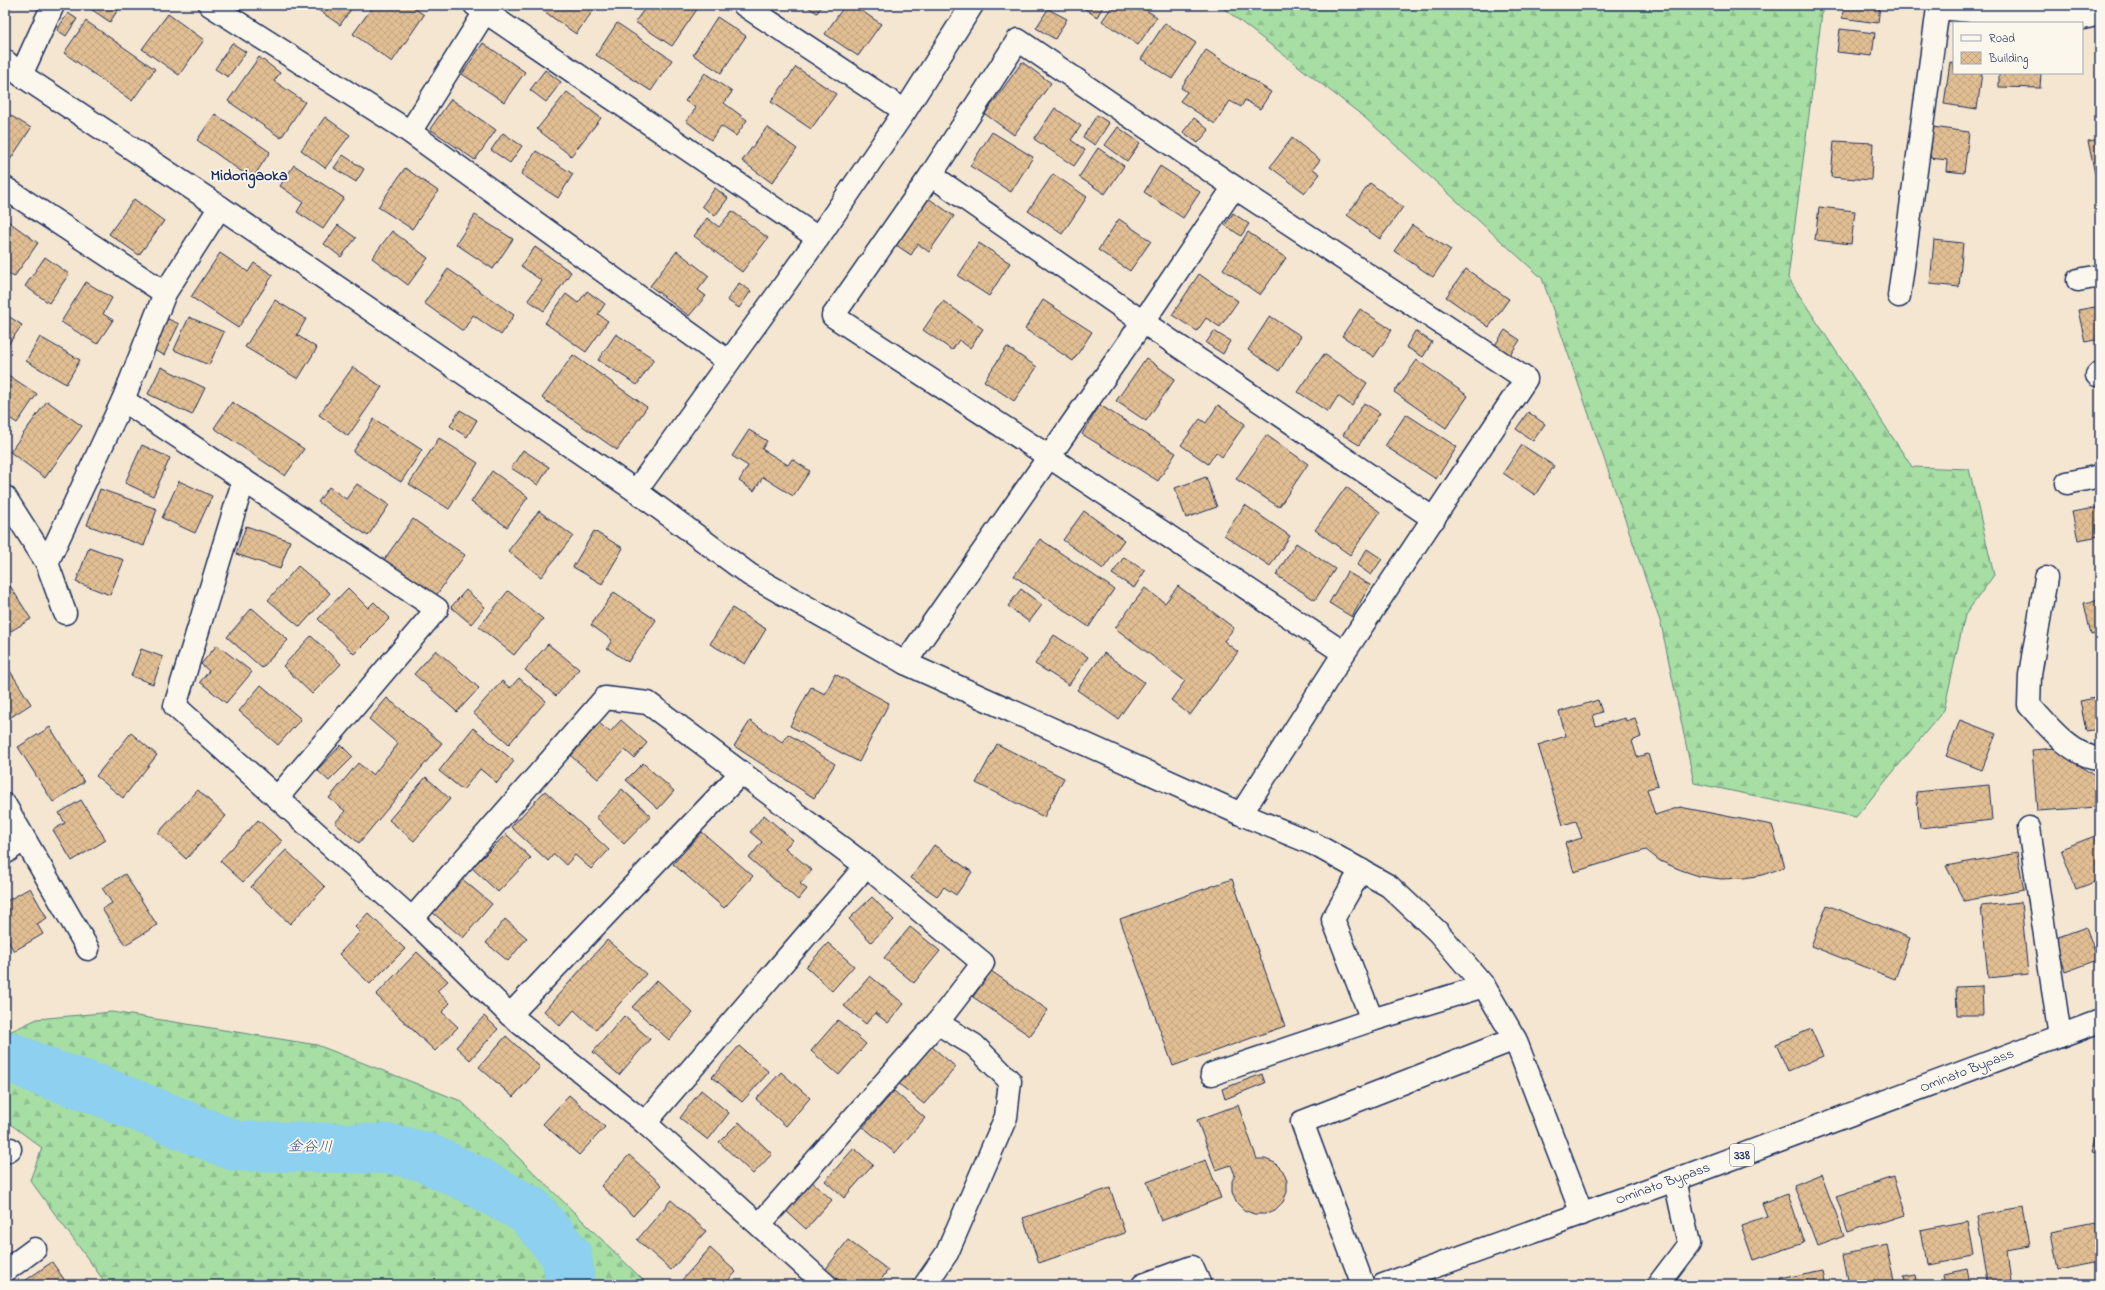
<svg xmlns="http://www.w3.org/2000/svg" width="2105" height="1290" font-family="'Indie Flower','Klee One',sans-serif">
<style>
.forest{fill:url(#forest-firs);stroke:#608680}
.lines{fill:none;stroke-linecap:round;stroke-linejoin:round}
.river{stroke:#8dd0ef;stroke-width:50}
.building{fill:url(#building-cross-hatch);stroke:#1b2f5e}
.minor-casing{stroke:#1b2f5e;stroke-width:25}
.highway-casing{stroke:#1b2f5e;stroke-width:25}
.minor{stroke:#fbf7ec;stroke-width:22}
.highway{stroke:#fbf7ec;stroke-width:22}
.labels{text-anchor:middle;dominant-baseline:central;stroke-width:3.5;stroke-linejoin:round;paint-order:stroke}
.shield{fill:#fbf7ec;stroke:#5e6b89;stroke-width:1}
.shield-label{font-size:13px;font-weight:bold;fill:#1b2f5e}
.street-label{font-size:14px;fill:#1b2f5e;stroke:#fbf7ec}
.water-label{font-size:15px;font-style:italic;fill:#385782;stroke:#fbf7ec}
.quarter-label{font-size:16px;font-weight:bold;fill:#1b2f5e;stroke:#fbf7ec}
</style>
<defs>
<pattern id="forest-firs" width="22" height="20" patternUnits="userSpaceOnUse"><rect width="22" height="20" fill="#a6dea3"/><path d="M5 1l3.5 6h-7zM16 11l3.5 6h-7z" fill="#8ebf8f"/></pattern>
<pattern id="building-cross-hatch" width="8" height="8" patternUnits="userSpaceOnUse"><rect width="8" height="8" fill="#e2be93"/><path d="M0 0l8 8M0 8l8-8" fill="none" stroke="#c1a481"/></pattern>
</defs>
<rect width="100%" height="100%" fill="#f4e6d1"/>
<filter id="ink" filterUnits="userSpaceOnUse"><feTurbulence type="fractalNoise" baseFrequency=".025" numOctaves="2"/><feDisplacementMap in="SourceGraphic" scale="8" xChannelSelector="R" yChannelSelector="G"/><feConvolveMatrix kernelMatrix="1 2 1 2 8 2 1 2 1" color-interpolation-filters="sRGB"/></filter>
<g filter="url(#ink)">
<g class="forest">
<polygon points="1219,5 1823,5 1788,278 1912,467 1969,469 1994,575 1965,615 1944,710 1856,817 1694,783 1661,624 1542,278 1363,116"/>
<polygon points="112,1012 317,1045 461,1101 644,1281 645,1285 107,1285 30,1180 42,1148 5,1120 5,1034 37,1019"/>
</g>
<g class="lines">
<polyline class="river" points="5,1058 10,1057 47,1073 96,1089 235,1146 392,1149 425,1157 470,1178 530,1211 567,1256 570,1285"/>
</g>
<g class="building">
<polygon points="85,5 121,5 110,22"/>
<polygon points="311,5 354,5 340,25"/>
<polygon points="374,5 410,5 424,15 392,62 353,34"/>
<polygon points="535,5 591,5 595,8 576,34"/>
<polygon points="647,5 700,5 672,46 635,22"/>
<polygon points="805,5 822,5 817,13"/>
<polygon points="845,5 853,5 881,24 858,56 825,34"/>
<polygon points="1079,5 1104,5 1097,17"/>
<polygon points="1113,5 1138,5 1157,17 1138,45 1102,21"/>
<polygon points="1844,5 1880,5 1878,23 1842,18"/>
<polygon points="1048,9 1067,19 1055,39 1036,28"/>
<polygon points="68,13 77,19 66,36 57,30"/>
<polygon points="168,14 204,40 179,75 142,49"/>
<polygon points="717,17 746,36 721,73 693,55"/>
<polygon points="86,21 155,69 132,101 64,53"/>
<polygon points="617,23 672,60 651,91 596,55"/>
<polygon points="1165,23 1196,43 1172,79 1141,59"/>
<polygon points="1840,29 1875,33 1872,56 1837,52"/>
<polygon points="232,43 246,52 228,77 215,69"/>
<polygon points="483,43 525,72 504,102 462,74"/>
<polygon points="1206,50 1271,92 1260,109 1245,100 1241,107 1230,101 1215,124 1180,101 1187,92 1181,88"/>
<polygon points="259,57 280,73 274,81 305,102 281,138 228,101"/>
<polygon points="1022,62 1051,83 1014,135 985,114"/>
<polygon points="1950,62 1954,63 1954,73 1982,73 1977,109 1944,104"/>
<polygon points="796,67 836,94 811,129 771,102"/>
<polygon points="545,70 561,82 546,102 530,90"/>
<polygon points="705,73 732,92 724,103 747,120 736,136 721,126 711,140 686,121 696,108 685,101"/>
<polygon points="1999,73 2041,73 2040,88 1999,87"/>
<polygon points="567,92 601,118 571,156 537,129"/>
<polygon points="451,99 496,130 475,160 430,129"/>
<polygon points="1055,108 1081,126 1071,140 1085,150 1074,166 1034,139"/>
<polygon points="5,112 31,128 6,166 5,166"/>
<polygon points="215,114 270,152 252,179 197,140"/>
<polygon points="1097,115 1109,123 1095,145 1083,137"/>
<polygon points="325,117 350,135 325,168 301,150"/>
<polygon points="1194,118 1209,130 1198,143 1183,132"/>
<polygon points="767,127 797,149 772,183 742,161"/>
<polygon points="1118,127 1140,143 1127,161 1105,145"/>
<polygon points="1933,127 1969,132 1964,173 1946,171 1947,160 1930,158"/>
<polygon points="992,132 1033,157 1011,192 970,166"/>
<polygon points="503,133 522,146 510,163 491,150"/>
<polygon points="1292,138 1320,160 1313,169 1320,174 1305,193 1270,167"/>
<polygon points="2100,139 2100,173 2095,174 2088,141"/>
<polygon points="1834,141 1873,143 1871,180 1831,177"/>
<polygon points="1098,148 1124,166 1105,194 1079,177"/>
<polygon points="536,151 573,174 558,198 521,174"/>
<polygon points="343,155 364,169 356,182 334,168"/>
<polygon points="294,165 344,198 323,229 297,212 303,202 280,186"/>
<polygon points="1160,166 1200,192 1183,218 1144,192"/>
<polygon points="405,168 438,191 412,229 378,207"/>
<polygon points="1053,174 1087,197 1062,234 1028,211"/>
<polygon points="1370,183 1403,207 1380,239 1347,215"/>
<polygon points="715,188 728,198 715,216 702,206"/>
<polygon points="928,198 954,216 929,252 918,244 911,255 896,245"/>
<polygon points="134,199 164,221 139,255 109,234"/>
<polygon points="1819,207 1855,211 1851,244 1815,240"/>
<polygon points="732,211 768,238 742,272 694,236 707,218 719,227"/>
<polygon points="1233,213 1249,224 1241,236 1225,225"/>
<polygon points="475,215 513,239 493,269 456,244"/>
<polygon points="5,219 38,243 14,277 5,271"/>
<polygon points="1119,219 1151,241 1130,271 1098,250"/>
<polygon points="338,225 356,238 341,257 324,244"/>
<polygon points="1412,225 1451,250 1433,277 1394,251"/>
<polygon points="392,231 428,258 408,285 372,258"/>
<polygon points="1248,232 1286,258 1260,295 1223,269"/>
<polygon points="1934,240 1963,243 1959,287 1930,284"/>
<polygon points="979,243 1010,263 989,296 958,276"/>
<polygon points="535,247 571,272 544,311 528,300 542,281 521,266"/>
<polygon points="677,251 709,276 698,290 706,296 689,316 650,286"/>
<polygon points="220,253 248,272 254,263 273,275 238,328 191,297"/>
<polygon points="45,257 69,274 49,303 25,286"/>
<polygon points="448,269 514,315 501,335 473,315 463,331 424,303"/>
<polygon points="1466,269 1509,299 1489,327 1446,297"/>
<polygon points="1199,274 1238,301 1220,327 1206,318 1197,331 1172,315"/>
<polygon points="86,282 112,298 103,314 113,320 97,344 61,322"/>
<polygon points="739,283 751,291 739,308 727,300"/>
<polygon points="587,291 605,304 598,314 608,321 586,352 545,323 566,294 578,303"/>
<polygon points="275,300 306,319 297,335 317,348 298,379 245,347"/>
<polygon points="1043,300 1092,332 1073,361 1025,329"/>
<polygon points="943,301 983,329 970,348 959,340 952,350 923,330"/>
<polygon points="2100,306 2100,339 2085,342 2078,310"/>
<polygon points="1360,309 1392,330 1374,357 1342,336"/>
<polygon points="5,314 22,325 5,349"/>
<polygon points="1270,316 1301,336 1279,371 1248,350"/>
<polygon points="189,317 224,332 209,365 174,350"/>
<polygon points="166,318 179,324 164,355 151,349"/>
<polygon points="1505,330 1520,340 1508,358 1493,348"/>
<polygon points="1214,331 1230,341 1223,354 1206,343"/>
<polygon points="1415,331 1432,342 1423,357 1406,347"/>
<polygon points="616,334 654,359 637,385 598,360"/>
<polygon points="40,337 80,360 66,384 26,361"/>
<polygon points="1007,347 1037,367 1014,401 984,381"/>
<polygon points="1324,354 1367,383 1352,406 1338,396 1328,412 1298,392"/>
<polygon points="573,355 647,407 617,450 542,398"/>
<polygon points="1146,358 1175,379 1146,421 1116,401"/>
<polygon points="1417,360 1468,396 1446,428 1394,392"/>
<polygon points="161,367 205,388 192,415 148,394"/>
<polygon points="353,367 382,387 348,436 319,415"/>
<polygon points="5,373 37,394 17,423 5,415"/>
<polygon points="47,401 82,426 45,478 10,452"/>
<polygon points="232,402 304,449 285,476 214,428"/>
<polygon points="1364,403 1380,413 1359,445 1343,435"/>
<polygon points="1100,405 1176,453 1158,481 1082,434"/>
<polygon points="1218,405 1245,424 1222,457 1216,452 1208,464 1181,445 1200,419 1206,423"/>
<polygon points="460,410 477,420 467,437 450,426"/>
<polygon points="1528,412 1545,424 1533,441 1516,429"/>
<polygon points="1406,414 1457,447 1436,479 1385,446"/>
<polygon points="374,419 422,450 401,482 353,452"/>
<polygon points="749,430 767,441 762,449 788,465 792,459 810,471 793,496 763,477 754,491 739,481 748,466 732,456"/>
<polygon points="1266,435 1308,464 1279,507 1236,479"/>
<polygon points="439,438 478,463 449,509 409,484"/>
<polygon points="142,445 170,458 153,496 125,483"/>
<polygon points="1522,445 1554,466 1535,495 1503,473"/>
<polygon points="523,450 549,467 538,485 511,468"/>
<polygon points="492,471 528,497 507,527 471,502"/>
<polygon points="1206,477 1217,507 1186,518 1175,488"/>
<polygon points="179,481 212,496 195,533 162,518"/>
<polygon points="357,484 389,505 368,536 318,502 329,487 346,499"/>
<polygon points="1346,487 1380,512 1350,555 1315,530"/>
<polygon points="100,489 157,509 144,546 87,525"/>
<polygon points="1245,505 1290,536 1270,566 1224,535"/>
<polygon points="2100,507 2100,536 2078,540 2072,512"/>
<polygon points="539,511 573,536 541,577 508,551"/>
<polygon points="1084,511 1124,540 1103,569 1063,540"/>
<polygon points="413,519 465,555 435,597 383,561"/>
<polygon points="246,526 290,541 280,569 236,554"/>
<polygon points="594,531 623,548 602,584 573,567"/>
<polygon points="1040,539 1114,589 1089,627 1014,576"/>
<polygon points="1296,543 1335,569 1315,600 1276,575"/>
<polygon points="89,547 124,560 110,595 76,582"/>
<polygon points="1367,549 1382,559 1371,575 1357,565"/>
<polygon points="1124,557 1145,571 1134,588 1112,574"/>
<polygon points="298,566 330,593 300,627 268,600"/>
<polygon points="1347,572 1370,585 1352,617 1329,603"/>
<polygon points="7,581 31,619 6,634 5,582"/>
<polygon points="1178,586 1234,628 1224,641 1238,652 1190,715 1171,700 1185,681 1115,628 1145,588 1165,603"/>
<polygon points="348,588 368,608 374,602 390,618 354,654 318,619"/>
<polygon points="1021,589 1042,605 1029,622 1008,606"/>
<polygon points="466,590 485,607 471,624 451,607"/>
<polygon points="508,591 543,619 514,655 479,627"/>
<polygon points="614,592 656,620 628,662 607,648 612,640 591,625"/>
<polygon points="2100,600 2100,633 2091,635 2084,603"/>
<polygon points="252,608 288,640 262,668 227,637"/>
<polygon points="732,608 766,629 745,664 710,644"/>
<polygon points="1054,635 1088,657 1069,685 1035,664"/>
<polygon points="311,636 341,664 312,694 283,666"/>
<polygon points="548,644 579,669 556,696 525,670"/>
<polygon points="217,645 252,672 226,703 200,682 209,671 201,664"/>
<polygon points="141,649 163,657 153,684 131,676"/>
<polygon points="436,650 479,688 457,712 414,674"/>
<polygon points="1104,653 1144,682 1118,719 1077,690"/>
<polygon points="5,663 31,704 5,721"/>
<polygon points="835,674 889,703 859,762 790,726 811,687 825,694"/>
<polygon points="519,678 546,701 509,744 473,713 502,681 510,688"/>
<polygon points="261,685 301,719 278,745 239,711"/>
<polygon points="2100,697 2100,729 2086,731 2080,701"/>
<polygon points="387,698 442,743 359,843 335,823 345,811 329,798 358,763 373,775 398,744 369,719"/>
<polygon points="1598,700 1602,712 1593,715 1596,726 1625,718 1626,721 1635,718 1641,737 1632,741 1637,757 1648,754 1658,786 1647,789 1655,815 1680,807 1772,825 1785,867 1762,875 1744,878 1721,879 1699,876 1681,870 1660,861 1646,850 1574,872 1565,843 1582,838 1576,821 1563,825 1538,745 1566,736 1559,712"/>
<polygon points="621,720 647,743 634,758 625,750 598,779 571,756 599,723 610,732"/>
<polygon points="1960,720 1996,734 1982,770 1946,756"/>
<polygon points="750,721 782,742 788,734 835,764 814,798 734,746"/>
<polygon points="50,727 84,782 53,802 18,747"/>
<polygon points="473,728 514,761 497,783 480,769 463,790 439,771"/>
<polygon points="131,733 157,755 123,798 96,776"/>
<polygon points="997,744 1064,778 1044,817 976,783"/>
<polygon points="341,745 353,757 329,781 317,770"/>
<polygon points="2055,748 2096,777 2098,807 2037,811 2032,750"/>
<polygon points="643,763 674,791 658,809 626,780"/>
<polygon points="426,777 450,799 414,841 389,820"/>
<polygon points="1989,785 1992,820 1920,828 1916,792"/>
<polygon points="622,789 651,816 624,844 596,817"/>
<polygon points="198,790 226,816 186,859 158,833"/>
<polygon points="545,791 609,850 591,869 575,855 566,865 554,854 548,861 511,827"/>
<polygon points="81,800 106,840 72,861 53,830 65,823 59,813"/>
<polygon points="764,815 793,840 785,848 812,870 800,884 807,889 798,900 749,858 762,842 750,832"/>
<polygon points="258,820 282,841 243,882 220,861"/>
<polygon points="702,832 753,876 724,908 673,864"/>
<polygon points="506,834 531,858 498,892 472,868"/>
<polygon points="2100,834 2100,880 2076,889 2061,849"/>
<polygon points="934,845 972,872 956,895 944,887 937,896 911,878"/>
<polygon points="286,850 325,887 290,924 251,887"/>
<polygon points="2017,853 2024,890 1964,901 1946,866"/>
<polygon points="125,874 157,925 125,945 102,909 112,903 102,888"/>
<polygon points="461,878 492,904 463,938 432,912"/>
<polygon points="1232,879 1285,1026 1173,1066 1120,919"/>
<polygon points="30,888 47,918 37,924 43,934 14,951 5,936 5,902"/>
<polygon points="872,897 894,920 871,942 849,919"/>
<polygon points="2021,902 2028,974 1988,978 1981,906"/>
<polygon points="1827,905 1910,938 1895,979 1811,946"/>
<polygon points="368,913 405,949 370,984 339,954 360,932 355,927"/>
<polygon points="505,919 527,938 508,961 486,943"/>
<polygon points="910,927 940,951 914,983 884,958"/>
<polygon points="2086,927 2098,960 2065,972 2053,939"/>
<polygon points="607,940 646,974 596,1030 574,1010 560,1026 544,1011"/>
<polygon points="828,943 854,966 832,991 806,967"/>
<polygon points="417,952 448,981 437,991 450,1003 442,1012 458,1027 435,1051 376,995"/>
<polygon points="991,971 1048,1010 1030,1036 973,997"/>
<polygon points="870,976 904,1004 888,1023 875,1013 866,1024 844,1006"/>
<polygon points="657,980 693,1013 669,1040 632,1007"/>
<polygon points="1982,986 1983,1015 1957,1015 1956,987"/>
<polygon points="484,1016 498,1029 470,1060 456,1047"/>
<polygon points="624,1016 650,1039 619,1075 593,1052"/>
<polygon points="838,1020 866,1044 839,1075 811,1051"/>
<polygon points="1811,1029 1823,1056 1788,1071 1776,1044"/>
<polygon points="506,1036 540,1067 513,1097 479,1067"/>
<polygon points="739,1046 769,1072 742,1102 712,1077"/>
<polygon points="931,1046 956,1067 924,1104 899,1084"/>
<polygon points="781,1072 810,1098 786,1126 756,1099"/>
<polygon points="1262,1074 1265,1083 1225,1099 1222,1089"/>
<polygon points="701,1090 729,1113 708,1140 680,1118"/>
<polygon points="894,1091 925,1118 895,1153 863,1127"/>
<polygon points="569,1095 605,1127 579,1155 543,1124"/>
<polygon points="1238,1105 1257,1159 1265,1159 1275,1163 1283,1171 1287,1181 1287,1192 1283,1202 1275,1210 1265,1214 1254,1214 1244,1210 1236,1202 1232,1192 1232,1181 1235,1175 1231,1165 1216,1170 1197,1120"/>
<polygon points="739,1122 772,1154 753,1174 719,1142"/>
<polygon points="2098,1132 2100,1132 2100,1153 2092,1151"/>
<polygon points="854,1148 873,1165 844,1198 825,1181"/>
<polygon points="629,1155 662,1185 633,1216 601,1186"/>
<polygon points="1206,1160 1221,1198 1161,1221 1147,1182"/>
<polygon points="1821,1174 1844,1236 1817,1246 1794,1185"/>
<polygon points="1894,1177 1906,1214 1848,1233 1836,1196"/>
<polygon points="810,1180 832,1200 806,1229 784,1209"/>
<polygon points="1110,1188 1125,1233 1039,1263 1023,1218"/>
<polygon points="1788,1194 1804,1243 1753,1260 1741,1225 1767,1216 1762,1203"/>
<polygon points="671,1200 706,1231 671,1270 637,1240"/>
<polygon points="2023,1208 2030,1246 2007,1250 2011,1279 1988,1283 1977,1216"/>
<polygon points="1967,1221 1973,1256 1926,1264 1920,1230"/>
<polygon points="2095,1224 2100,1248 2100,1261 2057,1269 2050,1233"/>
<polygon points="848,1240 888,1270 877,1285 846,1285 825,1270"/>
<polygon points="1886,1244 1894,1281 1875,1285 1848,1285 1842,1254"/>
<polygon points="710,1248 736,1272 724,1285 687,1285 682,1280"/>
<polygon points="52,1262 68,1285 19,1285"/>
<polygon points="1824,1270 1827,1285 1781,1285 1779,1279"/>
<polygon points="1967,1270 1970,1285 1946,1285 1944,1275"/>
<polygon points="1915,1274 1917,1285 1905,1285 1903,1276"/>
</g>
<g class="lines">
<defs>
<g id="minor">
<polyline points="210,5 410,132 728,361"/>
<polyline points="475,5 818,238"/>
<polyline points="744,5 905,111"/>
<polyline points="5,61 21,75 220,207 636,491 750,575 905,663 1241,814 1314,844 1389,886 1438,932 1484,986 1515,1039 1582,1214"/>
<polyline points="21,75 53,5"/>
<polyline points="410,132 485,12"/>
<polyline points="931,175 1143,322 1434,519"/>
<polyline points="5,188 165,293"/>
<polyline points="2078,280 2100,276"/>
<polyline points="1899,296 1938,8 2074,20 2100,14"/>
<polyline points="2097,375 2100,375"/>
<polyline points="123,400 437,609 277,798"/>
<polyline points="243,482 175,706 412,919 510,1015 645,1123 826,1285"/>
<polyline points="2067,483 2100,476"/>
<polyline points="636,491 818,238 905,111 972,5"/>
<polyline points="5,497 47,563 65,613"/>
<polyline points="47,563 123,400 165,293 220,207"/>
<path d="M2046,578L2030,675L2029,705C2046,724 2073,758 2100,758"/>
<polyline points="905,663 1143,322 1234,187"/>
<polyline points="5,805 88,949"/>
<polyline points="1241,814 1344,653 1526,379 1234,187 1018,40 931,175 833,316 1048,456 1344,653"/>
<polyline points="2029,828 2060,1036"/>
<polyline points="5,853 24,839"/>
<polyline points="1361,870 1333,919 1372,1020 1484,986"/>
<polyline points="412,919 605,698 648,703 866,866 983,963 937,1023 760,1224"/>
<polyline points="510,1015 741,773"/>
<polyline points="1212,1074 1372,1020"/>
<polyline points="645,1123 866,866"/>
<polyline points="5,1152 10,1149"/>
<polyline points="5,1271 35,1249"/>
<polyline points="925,1285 947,1253 1006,1117 1010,1081 974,1045 937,1023"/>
<polyline points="1143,1285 1192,1267 1200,1285"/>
<polyline points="1363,1285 1302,1122 1515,1039"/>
<polyline points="1658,1285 1689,1244 1675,1180"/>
</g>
<polyline id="highway" points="1383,1285 1675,1180 2100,1021"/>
</defs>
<use href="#minor" class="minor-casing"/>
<use href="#highway" class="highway-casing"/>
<use href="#minor" class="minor"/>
<use href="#highway" class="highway"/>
</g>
</g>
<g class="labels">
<rect class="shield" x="1730" y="1144" width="24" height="22" rx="3"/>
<g class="shield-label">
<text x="1742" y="1155">338</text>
</g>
<g class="street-label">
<text transform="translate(1967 1071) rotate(-21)">Ominato Bypass</text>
<text transform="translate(1663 1184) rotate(-20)">Ominato Bypass</text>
</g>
<g class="water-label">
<text transform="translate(310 1147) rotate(1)">金谷川</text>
</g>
<g class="quarter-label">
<text x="249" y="176">Midorigaoka</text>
</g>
</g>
<rect width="2105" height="1290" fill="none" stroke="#fbf7ec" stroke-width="20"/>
<rect x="10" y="10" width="2085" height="1270" fill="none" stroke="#1b2f5e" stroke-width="1.5" filter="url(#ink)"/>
<rect x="1953" y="22" width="130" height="52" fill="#fbf7ec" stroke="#a1a7b3"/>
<rect x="1961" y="35" width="20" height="6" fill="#fbf7ec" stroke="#a1a7b3"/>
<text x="1989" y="42" font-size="12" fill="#1b2f5e">Road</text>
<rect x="1961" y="52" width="20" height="12" fill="url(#building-cross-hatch)" stroke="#a1a7b3"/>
<text x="1989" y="62" font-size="12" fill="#1b2f5e">Building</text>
</svg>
